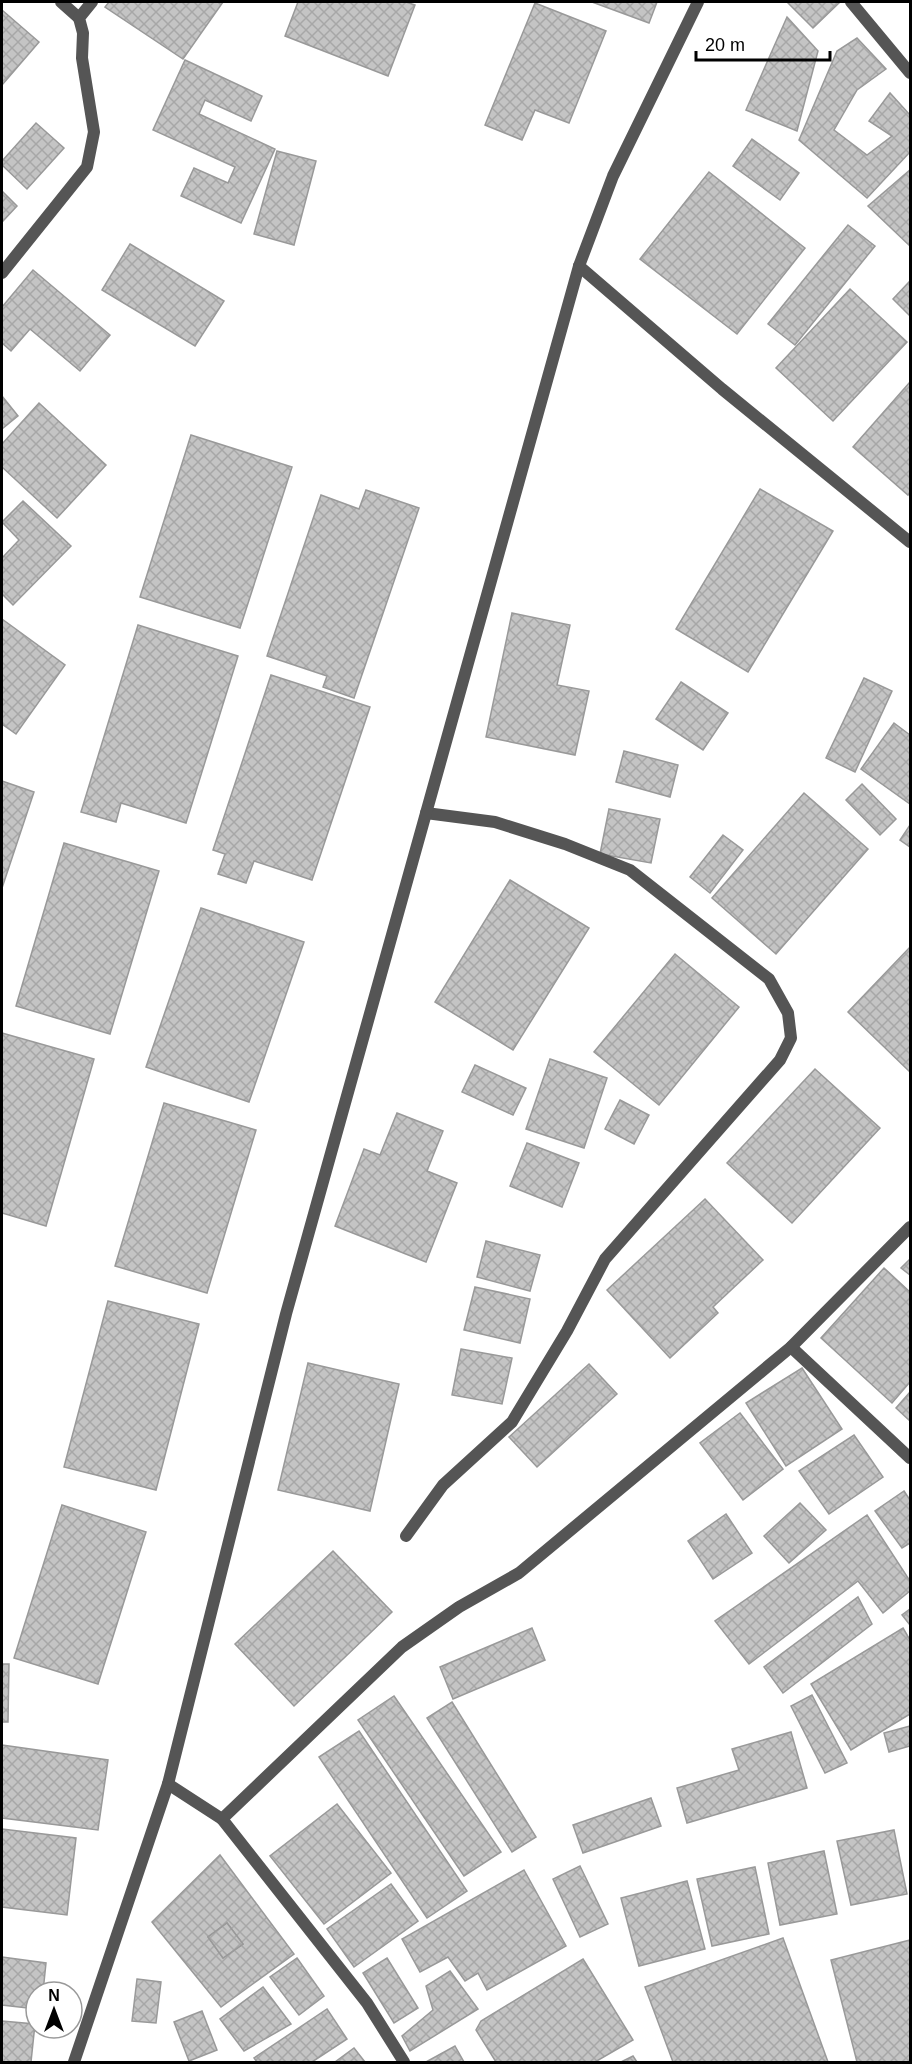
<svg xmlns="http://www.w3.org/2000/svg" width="912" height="2064" font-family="Helvetica,sans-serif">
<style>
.building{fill:url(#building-cross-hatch);stroke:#999;stroke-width:1.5;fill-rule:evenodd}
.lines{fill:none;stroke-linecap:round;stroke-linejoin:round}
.street{stroke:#555;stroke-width:12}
</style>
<defs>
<pattern id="building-cross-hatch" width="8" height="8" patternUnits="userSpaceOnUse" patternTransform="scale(1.5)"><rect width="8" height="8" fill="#c4c4c4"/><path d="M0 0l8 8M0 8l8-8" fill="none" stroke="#a7a7a7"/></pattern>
</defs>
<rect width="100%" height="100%" fill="#fff"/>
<g class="building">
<polygon points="109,2 223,2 183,59 105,7"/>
<polygon points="298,2 406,2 415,5 388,76 285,36"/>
<polygon points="592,2 657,2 649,23"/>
<polygon points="787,2 840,2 813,28"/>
<polygon points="535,3 606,31 569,123 535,110 522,140 485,125"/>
<polygon points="2,10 39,42 2,85"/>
<polygon points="787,17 818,51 797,131 746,110"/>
<polygon points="857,38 886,69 857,90 834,130 867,155 892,136 869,121 890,93 910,115 910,152 867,198 799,140 837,51"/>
<polygon points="185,60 262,96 251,121 205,100 199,114 275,149 241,223 181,196 194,168 228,183 235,167 153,130"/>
<polygon points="36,123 64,148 27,189 2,165 2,161"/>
<polygon points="752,139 799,173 780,200 733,166"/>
<polygon points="277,151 316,161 294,245 254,234"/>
<polygon points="910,170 910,246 868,206"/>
<polygon points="709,172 805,248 737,334 640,259"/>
<polygon points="2,191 17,206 2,222"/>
<polygon points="848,225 875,246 795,345 768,324"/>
<polygon points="130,244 224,301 195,346 102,290"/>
<polygon points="33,270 110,335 80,371 30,329 11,351 2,343 2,307"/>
<polygon points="910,281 910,316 893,299"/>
<polygon points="850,289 907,342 833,421 776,368"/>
<polygon points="910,382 910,492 908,495 853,447"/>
<polygon points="2,396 18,416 2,429"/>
<polygon points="39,403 106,465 57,518 2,467 2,444"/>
<polygon points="191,435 292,467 240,628 140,597"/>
<polygon points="760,489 833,531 748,672 676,629"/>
<polygon points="366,490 419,508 354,698 323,687 327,676 267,656 321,495 359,509"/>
<polygon points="23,501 71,546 13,605 2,594 2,558 19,540 2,522"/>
<polygon points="512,613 570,625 557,685 589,691 575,755 486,737"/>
<polygon points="2,619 65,665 16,734 2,724"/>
<polygon points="138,625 238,656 186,823 121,803 116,822 81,812"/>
<polygon points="271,675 370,707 312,880 254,861 246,883 218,874 225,854 213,850"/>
<polygon points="864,678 892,691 855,772 826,758"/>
<polygon points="681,682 728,713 703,750 656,719"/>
<polygon points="894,723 910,735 910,804 861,769"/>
<polygon points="624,751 678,765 670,797 616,782"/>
<polygon points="2,781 34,792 2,888"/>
<polygon points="862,784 896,819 880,835 846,800"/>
<polygon points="804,793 868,849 776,954 712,898"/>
<polygon points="609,809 660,819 651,863 600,854"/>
<polygon points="910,825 910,847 900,840"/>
<polygon points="723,835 743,850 710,893 690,877"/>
<polygon points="64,843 159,871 110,1034 16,1006"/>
<polygon points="510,880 589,928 513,1050 435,1002"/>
<polygon points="201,908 304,942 249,1102 146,1067"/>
<polygon points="910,947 910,1072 848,1012"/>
<polygon points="675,954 739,1007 659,1105 594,1052"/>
<polygon points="2,1033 94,1059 46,1226 2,1213"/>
<polygon points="550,1059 607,1078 584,1148 526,1129"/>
<polygon points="475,1065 526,1088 513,1115 462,1092"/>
<polygon points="815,1069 880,1128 792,1223 727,1163"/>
<polygon points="620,1100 649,1115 634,1144 605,1129"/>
<polygon points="164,1103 256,1130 207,1293 115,1266"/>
<polygon points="397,1113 443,1131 427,1171 457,1183 426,1262 335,1226 364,1149 380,1155"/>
<polygon points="527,1143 579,1163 562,1207 510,1186"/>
<polygon points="705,1199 763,1260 713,1307 718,1313 670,1358 607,1290"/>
<polygon points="486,1241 540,1255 530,1291 477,1277"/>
<polygon points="910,1259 910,1275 901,1268"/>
<polygon points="884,1268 910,1292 910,1382 892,1403 821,1338"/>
<polygon points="475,1287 530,1299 520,1343 464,1330"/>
<polygon points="108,1301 199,1324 156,1490 64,1467"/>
<polygon points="461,1349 512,1358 502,1404 452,1395"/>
<polygon points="308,1363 399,1384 370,1511 278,1490"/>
<polygon points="589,1364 617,1394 537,1467 509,1437"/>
<polygon points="802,1368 842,1429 786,1466 746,1403"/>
<polygon points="910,1392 910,1421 896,1408"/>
<polygon points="740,1413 783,1469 743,1500 700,1443"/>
<polygon points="854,1435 883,1477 829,1514 799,1471"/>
<polygon points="904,1491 910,1500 910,1543 902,1548 875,1511"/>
<polygon points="800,1503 826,1530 789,1563 764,1536"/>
<polygon points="62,1505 146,1532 98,1684 14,1658"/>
<polygon points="726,1514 752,1553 713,1579 688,1541"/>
<polygon points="867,1515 910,1581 910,1591 883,1613 858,1581 749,1664 715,1621"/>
<polygon points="333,1551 392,1612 294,1706 235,1644"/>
<polygon points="858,1597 872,1624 783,1693 764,1667"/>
<polygon points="910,1609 910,1625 902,1615"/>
<polygon points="532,1628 545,1660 453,1699 440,1667"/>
<polygon points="903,1628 910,1640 910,1714 851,1750 811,1684"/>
<polygon points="2,1664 9,1664 8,1722 2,1722"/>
<polygon points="812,1695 847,1763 825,1773 791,1706"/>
<polygon points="394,1696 501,1852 464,1876 358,1720"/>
<polygon points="452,1702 536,1837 512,1852 427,1718"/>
<polygon points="910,1726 910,1746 889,1752 884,1733"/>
<polygon points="359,1731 467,1891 427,1918 319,1757"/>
<polygon points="791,1732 807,1788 687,1823 677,1788 739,1770 732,1749"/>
<polygon points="2,1745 108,1760 98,1830 2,1818"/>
<polygon points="651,1798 661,1826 583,1853 573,1825"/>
<polygon points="337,1804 391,1873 324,1924 270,1856"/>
<polygon points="2,1829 76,1838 67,1915 2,1907"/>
<polygon points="894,1830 907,1894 851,1905 837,1841"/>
<polygon points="824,1851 837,1914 780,1925 768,1863"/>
<path d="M220,1855L294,1954L221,2007L152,1922ZM227,1923L243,1944L223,1958L208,1937Z"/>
<polygon points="580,1866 608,1924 580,1937 553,1879"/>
<polygon points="755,1867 769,1934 712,1946 697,1879"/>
<polygon points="524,1870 566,1946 487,1990 478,1973 465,1981 448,1957 420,1972 402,1939"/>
<polygon points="687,1881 705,1949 639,1966 621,1898"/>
<polygon points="391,1884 418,1921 354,1967 327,1929"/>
<polygon points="227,1923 243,1944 223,1958 208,1937"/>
<polygon points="783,1938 828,2062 673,2062 645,1987"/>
<polygon points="910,1940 910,2062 857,2062 831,1960"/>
<polygon points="2,1957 46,1963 43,1992 36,1992 36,2009 2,2005"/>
<polygon points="297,1958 324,1996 299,2015 270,1977"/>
<polygon points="387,1958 418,2008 394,2023 363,1973"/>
<polygon points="583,1959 633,2040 595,2062 496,2062 476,2030 481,2021"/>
<polygon points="450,1971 478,2009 410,2051 402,2036 433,2010 426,1986"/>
<polygon points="137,1979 161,1982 156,2023 132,2021"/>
<polygon points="263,1987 291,2024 244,2051 220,2019"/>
<polygon points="327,2009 347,2039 312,2062 257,2062 254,2058"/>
<polygon points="202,2011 217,2050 189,2061 174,2022"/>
<polygon points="2,2021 35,2024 31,2062 2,2062"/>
<polygon points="455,2046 464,2062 426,2062"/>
<polygon points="354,2048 365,2062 335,2062"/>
<polygon points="633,2056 637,2062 621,2062"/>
</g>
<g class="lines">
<g class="street">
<polyline points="61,2 79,18"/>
<polyline points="851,2 910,73"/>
<polyline points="579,266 722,389 910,542"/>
<polyline points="2,273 87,167 94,132 82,58 83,33 79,18 92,2"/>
<polyline points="791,1347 910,1458"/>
<polyline points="406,1536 443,1485 512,1422 567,1331 605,1259 780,1060 791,1038 788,1013 769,979 630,870 565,844 495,822 426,813"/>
<polyline points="168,1784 222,1819 367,2003 404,2062"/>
<polyline points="222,1819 402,1647 459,1607 519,1573 791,1347 910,1227"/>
<polyline points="74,2062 168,1784 286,1314 579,266 613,176 698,2"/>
</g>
</g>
<rect width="912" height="2064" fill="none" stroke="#000000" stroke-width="6"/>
<g transform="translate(54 2010)"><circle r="28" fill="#ffffff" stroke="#999999" stroke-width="1.5"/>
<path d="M0-4.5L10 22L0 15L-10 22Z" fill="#000000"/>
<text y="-9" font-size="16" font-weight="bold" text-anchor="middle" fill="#000000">N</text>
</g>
<path d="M696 51v9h134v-9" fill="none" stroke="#000000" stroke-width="3"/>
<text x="705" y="51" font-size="18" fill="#000000" stroke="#ffffff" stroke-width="4.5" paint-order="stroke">20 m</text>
</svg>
